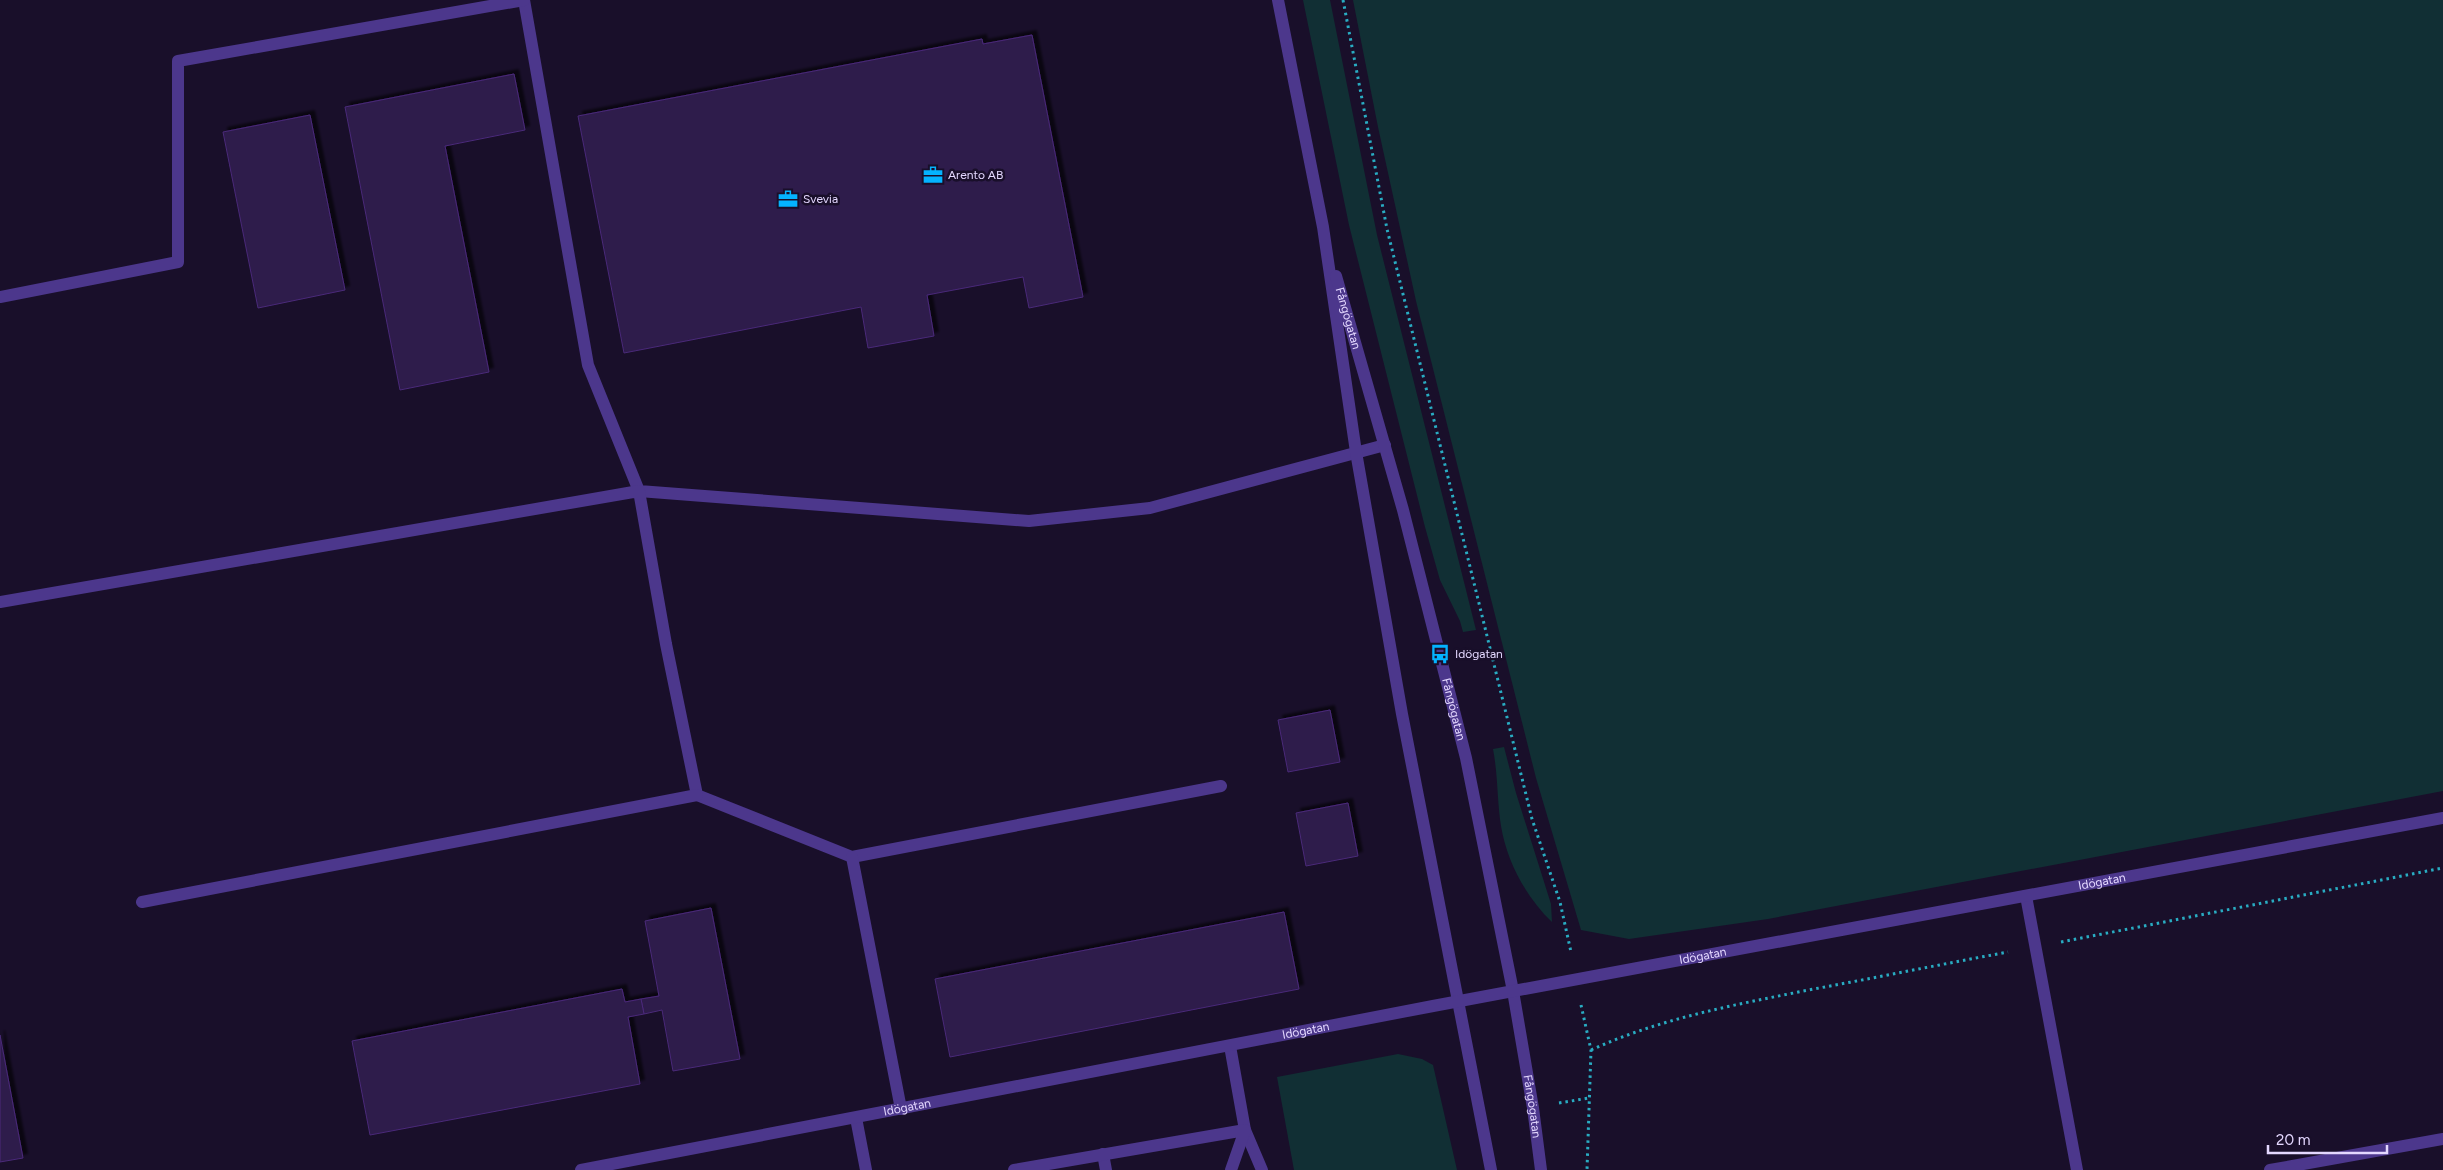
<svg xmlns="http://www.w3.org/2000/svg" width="2443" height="1170" font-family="Figtree,sans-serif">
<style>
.green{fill:#112f34}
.building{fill:#2e1a4c;stroke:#4a2a79;filter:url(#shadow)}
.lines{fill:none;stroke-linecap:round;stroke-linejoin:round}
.path{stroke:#29acc2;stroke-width:3;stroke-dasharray:2.5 4;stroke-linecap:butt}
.lane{stroke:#4c378c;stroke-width:12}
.street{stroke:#4c378c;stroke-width:12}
.labels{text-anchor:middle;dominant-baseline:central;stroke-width:5;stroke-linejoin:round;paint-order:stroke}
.poi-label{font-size:12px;fill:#e4d8ff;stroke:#190f2a;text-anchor:start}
.street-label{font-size:12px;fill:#e4d8ff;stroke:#190f2a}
</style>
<defs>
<filter id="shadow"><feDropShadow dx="4.5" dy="-4.5" stdDeviation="1" flood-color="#0009"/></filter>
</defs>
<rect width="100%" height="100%" fill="#190f2a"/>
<g class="green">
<polygon points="1303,0 1330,0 1377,235 1476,630 1463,632 1460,621 1440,580 1425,527 1349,225"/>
<polygon points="1353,0 2443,0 2443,791 1768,919 1629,939 1581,930 1536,778 1416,301 1378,127"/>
<path d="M1504,747L1516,793L1551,904L1552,922C1526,897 1507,862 1501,826C1497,800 1498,775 1493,749Z"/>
<polygon points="1398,1054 1422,1059 1433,1065 1457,1170 1294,1170 1277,1077"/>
</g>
<g class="building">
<polygon points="1032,35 1083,297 1029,308 1023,277 927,295 934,336 868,348 861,307 624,353 578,116 982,39 983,44"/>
<polygon points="514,74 525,130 445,146 489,372 400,390 345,107"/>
<polygon points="310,115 345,290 258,308 223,132"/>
<polygon points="1330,710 1340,762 1288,772 1278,720"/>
<polygon points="1348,803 1358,856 1306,866 1296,813"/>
<polygon points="711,908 740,1059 673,1071 662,1010 644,1014 641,999 659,996 645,921"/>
<polygon points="1284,912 1299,989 950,1057 935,979"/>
<polygon points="622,989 625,1002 641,999 644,1014 628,1017 640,1084 370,1135 352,1041"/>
<polygon points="0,1035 23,1158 0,1162"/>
</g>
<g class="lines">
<g class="path">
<polyline points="1343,0 1387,229 1532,819 1560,902 1571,952"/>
<polyline points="2061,942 2443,868"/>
<polyline points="1581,1005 1591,1050 1587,1170"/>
<path d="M1591,1050C1661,1018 1738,1004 1814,989C1879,977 1943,964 2008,952"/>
<polyline points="1559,1103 1589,1098"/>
</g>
<g class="lane">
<polyline points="524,0 588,365 639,491 1029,521 1150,508 1385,445"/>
<polyline points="0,297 178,262 178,61 524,0"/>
<polyline points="0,602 639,491 666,644 697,795 852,857 1221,786"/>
<polyline points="852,857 901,1109"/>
<polyline points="2026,896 2077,1170"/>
<polyline points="142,902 697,795"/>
<polyline points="1230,1046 1245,1130 1262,1170"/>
<polyline points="856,1118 866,1170"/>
<polyline points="1103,1154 1106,1170"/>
<polyline points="1014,1170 1245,1130 1231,1170"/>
<polyline points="2270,1170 2443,1139"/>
</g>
<g class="street">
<polyline points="1278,0 1323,227 1356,452 1402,714 1491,1170"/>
<path id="s1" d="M1336,276L1403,510L1466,758L1513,991L1533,1108L1541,1170"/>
<path id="s2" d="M581,1170L1433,1006L2443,818"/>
</g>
</g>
<defs>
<symbol id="office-bare" viewBox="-9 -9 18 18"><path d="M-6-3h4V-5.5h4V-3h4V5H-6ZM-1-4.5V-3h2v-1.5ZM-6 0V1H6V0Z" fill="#04b3ff" stroke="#190f2a" stroke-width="2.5" paint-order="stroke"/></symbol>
<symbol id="bus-bare" viewBox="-9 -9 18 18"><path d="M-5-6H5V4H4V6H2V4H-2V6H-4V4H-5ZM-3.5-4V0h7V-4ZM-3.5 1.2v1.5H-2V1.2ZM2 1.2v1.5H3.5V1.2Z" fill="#04b3ff" stroke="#190f2a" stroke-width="2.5" paint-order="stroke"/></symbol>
</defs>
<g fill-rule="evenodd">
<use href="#office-bare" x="919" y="161" width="28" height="28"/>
<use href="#office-bare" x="774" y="185" width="28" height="28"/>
<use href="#bus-bare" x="1426" y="640" width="28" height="28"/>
</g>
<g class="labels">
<g class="poi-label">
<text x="948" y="175">Arento AB</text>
<text x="803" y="199">Svevia</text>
<text x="1455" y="654">Idögatan</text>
</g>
<g class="street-label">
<text stroke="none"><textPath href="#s1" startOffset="44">Fångögatan</textPath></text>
<text stroke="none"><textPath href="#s1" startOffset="449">Fångögatan</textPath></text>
<text stroke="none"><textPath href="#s2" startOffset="1548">Idögatan</textPath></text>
<text stroke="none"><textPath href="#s2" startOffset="1142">Idögatan</textPath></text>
<text stroke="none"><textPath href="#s2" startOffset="738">Idögatan</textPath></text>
<text stroke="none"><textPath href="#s1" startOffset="854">Fångögatan</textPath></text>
<text stroke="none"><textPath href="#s2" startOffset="332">Idögatan</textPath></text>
</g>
</g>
<path d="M2268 1145v8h119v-8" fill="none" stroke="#e4d8ff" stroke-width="2.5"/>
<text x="2276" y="1145" font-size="15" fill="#e4d8ff" stroke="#190f2a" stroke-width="4" paint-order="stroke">20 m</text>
</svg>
